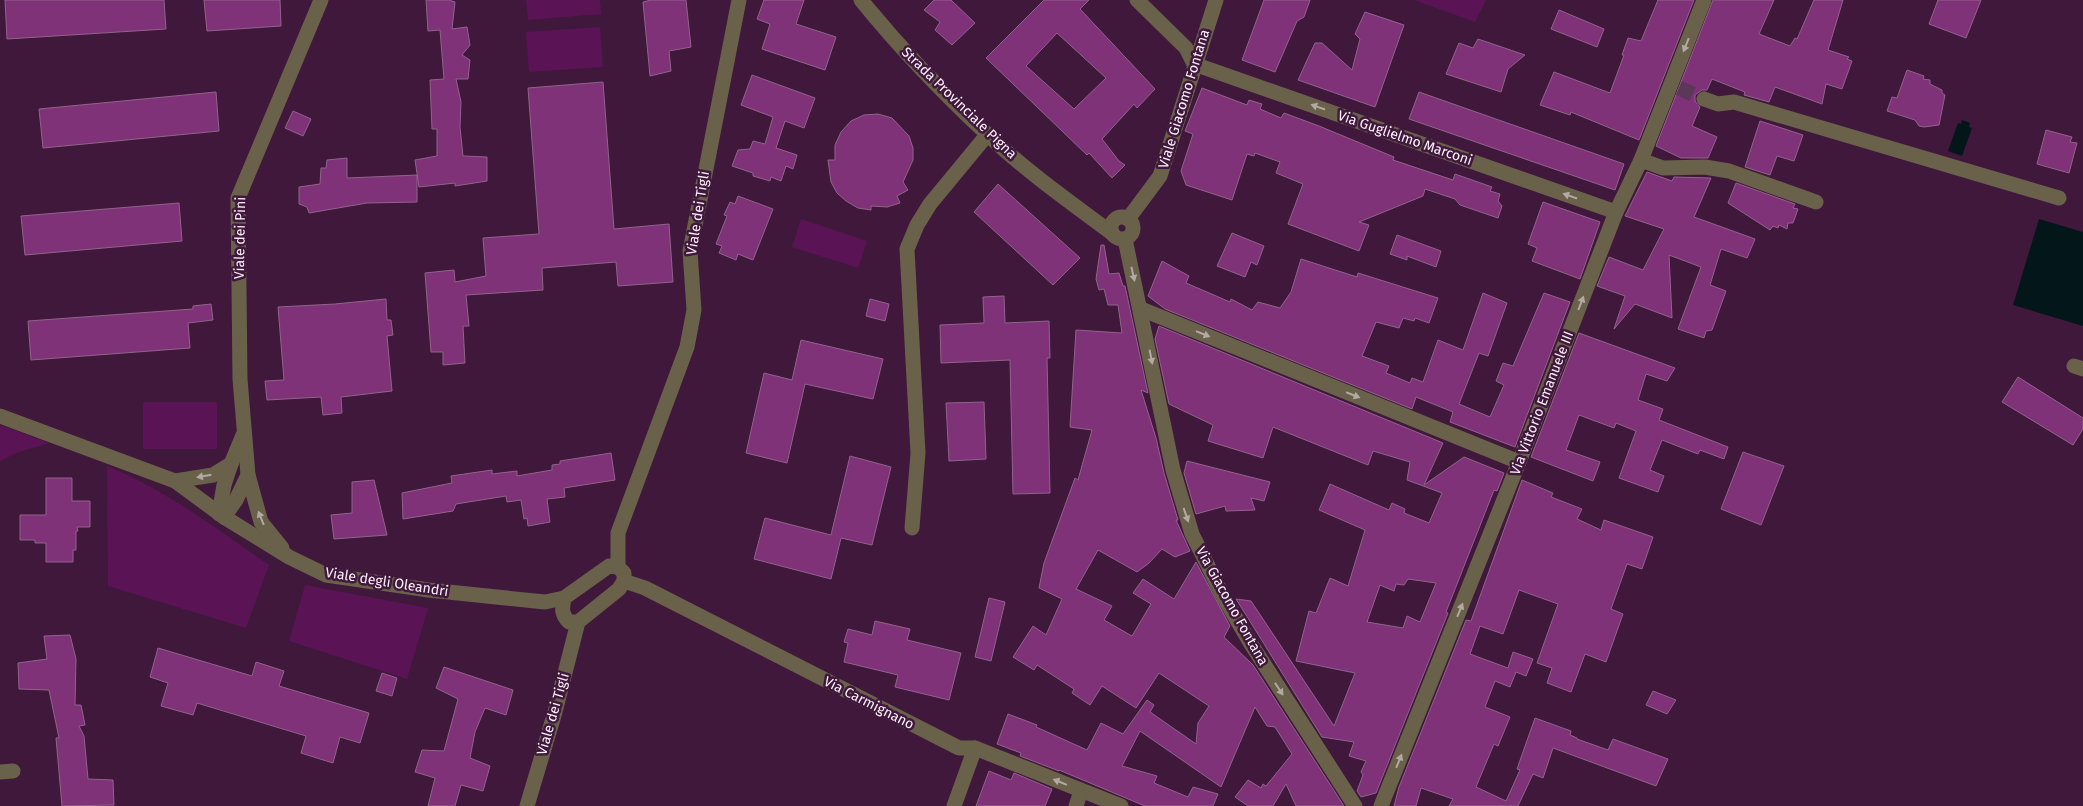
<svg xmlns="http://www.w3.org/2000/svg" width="2083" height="806" font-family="'Fira Sans',sans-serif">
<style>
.green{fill:#5a1455}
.water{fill:#03171b}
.building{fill:#7f3278;stroke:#91638b;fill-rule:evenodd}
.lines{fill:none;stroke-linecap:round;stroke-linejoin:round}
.minor-tunnel{stroke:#5c3858;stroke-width:15;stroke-dasharray:15 8;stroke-linecap:butt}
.minor{stroke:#69614a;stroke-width:15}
.oneway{fill:#b4a8a3}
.labels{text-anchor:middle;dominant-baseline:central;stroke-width:5;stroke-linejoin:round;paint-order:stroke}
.street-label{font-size:14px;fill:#ffeffc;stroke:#3f183b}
</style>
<rect width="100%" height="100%" fill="#3f183b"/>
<g class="green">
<polygon points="526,0 600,0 601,14 528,20"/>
<polygon points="1414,0 1486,0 1475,22"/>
<polygon points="600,27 603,67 529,72 526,32"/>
<polygon points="801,219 867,241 858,268 792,247"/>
<rect x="143" y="402" width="74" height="47"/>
<polygon points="0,425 49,443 19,452 0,461"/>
<path d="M107,466C166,490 217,529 269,565L246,628L108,586Z"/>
<polygon points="305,585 428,608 407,679 289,641"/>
</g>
<g class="water">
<polygon points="1962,120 1970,123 1969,127 1972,128 1962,156 1948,151 1958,123 1961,124"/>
<polygon points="2039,219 2083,232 2083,326 2013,305"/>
</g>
<g class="building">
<polygon points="5,0 164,0 166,29 7,39"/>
<polygon points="204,0 280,0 281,26 207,31"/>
<polygon points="426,0 449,0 455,2 452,29 467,27 470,45 462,55 470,60 468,79 456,79 461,102 460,127 463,156 487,157 487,181 455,186 455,183 419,187 415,160 437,156 437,129 432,129 430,80 444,79 440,30 428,31"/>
<polygon points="651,0 686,0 691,47 669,51 671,71 650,76 643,2"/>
<polygon points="764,0 804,0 796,24 836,37 825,70 762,49 770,24 757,19"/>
<polygon points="934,0 951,0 975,23 952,45 935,30 940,22 924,10"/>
<path d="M1044,0H1089L1080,9L1155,89L1137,108L1134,104L1102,139L1119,161L1125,165L1112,178L1089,153L1087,155L986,58ZM1057,33L1106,78L1074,109L1026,66Z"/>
<polygon points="1264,0 1310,0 1304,17 1297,21 1275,72 1242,60"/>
<polygon points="1658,0 1694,0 1639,140 1571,112 1570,115 1540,105 1554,72 1610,93 1624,55 1622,55 1628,38 1641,41"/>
<polygon points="1713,0 1774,0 1759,34 1790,46 1795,38 1797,39 1814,0 1843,0 1828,50 1849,57 1847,59 1852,61 1842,89 1826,84 1822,104 1775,87 1769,102 1744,95 1745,92 1712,79 1707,90 1702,90 1695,95 1695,101 1700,107 1692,126 1717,137 1708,158 1681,158 1656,146"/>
<polygon points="1938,0 1981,0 1966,38 1929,24"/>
<polygon points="1559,10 1604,29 1597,47 1551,29"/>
<polygon points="1365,12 1404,25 1375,107 1298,80 1315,43 1322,43 1352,70 1360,39 1355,34"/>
<polygon points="1478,39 1525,55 1508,69 1501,92 1446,74 1459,43 1473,48"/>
<polygon points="1907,70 1924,76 1923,79 1930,80 1930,84 1942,90 1942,93 1945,95 1939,125 1924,127 1919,126 1915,120 1887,111 1892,97 1897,98"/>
<polygon points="752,75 815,98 804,128 785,121 776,148 797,155 793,169 786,166 781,181 771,177 770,181 753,176 753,173 732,166 738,150 750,149 753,141 765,144 773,117 741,105"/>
<polygon points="603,82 614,229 669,224 673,282 618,286 616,262 542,268 543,290 466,295 469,326 463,326 465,363 443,365 443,352 431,352 425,273 454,270 455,282 486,276 483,238 539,234 528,88"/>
<polygon points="1202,88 1247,105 1249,100 1262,104 1260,109 1281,118 1284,113 1319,126 1394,157 1393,160 1453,180 1455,174 1492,187 1490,191 1500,194 1498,201 1502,206 1498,218 1460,205 1455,199 1425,189 1423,196 1359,222 1369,225 1359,251 1288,224 1303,184 1276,173 1280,162 1255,153 1254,156 1247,154 1232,200 1186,185 1181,171 1193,134 1185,131"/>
<polygon points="216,92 219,131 43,148 39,109"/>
<polygon points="1419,92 1624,164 1615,190 1409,119"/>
<polygon points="293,111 311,119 303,136 285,128"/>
<polygon points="878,114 892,118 909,136 913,148 913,160 903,182 908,190 897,196 900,203 887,207 871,206 871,210 858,208 846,201 837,193 831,182 828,160 835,160 835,145 841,132 851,121 864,115"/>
<polygon points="1760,121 1803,135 1794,161 1777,156 1770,175 1745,167"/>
<polygon points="2046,130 2072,137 2070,142 2077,143 2069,173 2037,164"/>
<polygon points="347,158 347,178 417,175 417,202 367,203 309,213 307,207 299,204 299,187 320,184 321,168 326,168 327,160"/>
<polygon points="1647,172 1672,181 1674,177 1711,178 1694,217 1755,239 1747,258 1721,249 1710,285 1726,291 1712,330 1706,331 1704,338 1678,329 1701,267 1669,255 1672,318 1635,304 1614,329 1625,296 1597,286 1609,257 1643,270 1664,229 1625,216"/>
<polygon points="1736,183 1795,204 1793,208 1798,209 1793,223 1788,223 1787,229 1779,225 1778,228 1773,226 1770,230 1728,203"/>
<polygon points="998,184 1080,258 1053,285 974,212"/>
<polygon points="738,196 773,209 753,260 738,254 736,260 719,253 722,246 716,244 727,216 724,215 730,202 735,204"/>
<polygon points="1543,202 1600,222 1580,279 1532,261 1537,248 1528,244"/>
<polygon points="179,203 182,241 25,255 21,216"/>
<polygon points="1232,233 1264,246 1257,265 1251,262 1245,277 1217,266"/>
<polygon points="1397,235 1441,251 1436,267 1407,256 1407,260 1390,254"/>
<polygon points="1101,245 1104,245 1109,274 1119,273 1123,286 1125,286 1148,393 1141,390 1156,438 1164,473 1178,520 1176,520 1190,551 1175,557 1162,549 1149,563 1137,572 1098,550 1076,589 1112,606 1104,620 1132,636 1151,604 1133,593 1143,579 1174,599 1196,562 1230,626 1224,637 1253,665 1344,806 1296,806 1286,784 1273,806 1248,806 1235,797 1248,780 1261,788 1263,784 1266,786 1292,754 1275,727 1267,726 1255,707 1221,787 1140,731 1122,766 1157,776 1154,783 1188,797 1193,787 1218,794 1213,806 1145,806 1059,770 1059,771 1020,756 1021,753 997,744 1008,714 1037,725 1036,727 1087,750 1101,723 1123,734 1147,700 1154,705 1150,712 1196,744 1198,723 1209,706 1159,673 1136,708 1102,686 1090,705 1072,693 1074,689 1037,665 1034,670 1013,657 1033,626 1046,635 1062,599 1039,588 1044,563 1075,478 1078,480 1092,430 1070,427 1076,330 1122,333 1118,305 1108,305 1104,289 1099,290 1096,279"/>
<polygon points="1301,259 1357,277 1358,273 1438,298 1429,323 1415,318 1414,321 1403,318 1399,328 1376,322 1362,356 1389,366 1386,373 1410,383 1412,378 1423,382 1438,340 1463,350 1483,293 1507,303 1488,356 1479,353 1459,404 1490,417 1504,385 1496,381 1503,363 1513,366 1544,293 1570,302 1515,447 1450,422 1453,412 1416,397 1412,409 1165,309 1148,296 1162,261 1189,276 1186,283 1230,302 1231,299 1252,310 1258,302 1280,308 1291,292"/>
<polygon points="1004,296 1005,323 1049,321 1050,358 1047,358 1050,493 1013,494 1010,360 941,363 940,325 984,323 983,297"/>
<polygon points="386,299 387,320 391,320 393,335 387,336 392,391 341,397 342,413 323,415 321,397 267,400 265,381 284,380 278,307 335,304"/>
<polygon points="870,299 889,304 885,321 866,316"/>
<polygon points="211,304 213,320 188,323 190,348 31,360 28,321 193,309 193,306"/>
<path d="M1159,326L1443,443L1424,485L1464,457L1504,473L1497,491L1494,490L1446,612L1448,613L1376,793L1361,797L1357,791L1363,775L1361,772L1366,761L1349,756L1354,742L1322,737L1236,599L1251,601L1334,726L1355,673L1296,661L1309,611L1316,613L1330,578L1348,586L1365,530L1319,510L1330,484L1389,510L1392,503L1405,509L1404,513L1429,523L1442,493L1407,480L1410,462L1373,451L1368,465L1273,427L1263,458L1208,441L1213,425L1169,404L1155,339ZM1408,579L1436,583L1420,622L1407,616L1403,628L1367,622L1380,585L1394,591L1396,584L1404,585Z"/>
<polygon points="1579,333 1675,368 1667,381 1646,374 1638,400 1663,409 1659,420 1728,447 1724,459 1700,450 1698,454 1662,440 1650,470 1664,476 1658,492 1619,478 1636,431 1616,423 1614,428 1579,415 1566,450 1600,462 1593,481 1531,457"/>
<polygon points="801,340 883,359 873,399 805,384 787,463 746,453 764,373 792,380"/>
<polygon points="2018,377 2083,418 2083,429 2073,445 2002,402"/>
<polygon points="984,402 986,459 949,461 946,403"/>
<polygon points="1743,452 1784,466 1761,525 1721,509"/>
<polygon points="611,453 615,480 564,488 565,497 547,499 550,522 528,526 527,518 524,519 521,500 507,502 506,496 456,504 453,511 403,519 402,493 452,483 451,476 492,470 492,474 517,471 517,476 552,470 552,465 560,464 560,461"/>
<polygon points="850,456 891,467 872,545 841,538 831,579 754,559 765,518 831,535"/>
<polygon points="1187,461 1270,482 1264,501 1251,498 1255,510 1226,511 1225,506 1196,514 1184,473"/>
<polygon points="46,478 72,478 72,501 90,501 90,527 77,527 78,531 76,531 76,550 73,550 73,562 46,562 46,543 35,543 35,540 20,540 20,515 46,515"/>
<polygon points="374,480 387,535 334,539 331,515 352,513 352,482"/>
<polygon points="1522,480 1553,493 1551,497 1582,509 1577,519 1601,530 1604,520 1653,537 1642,569 1627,564 1611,609 1623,614 1606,662 1585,654 1571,692 1547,683 1552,668 1537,663 1558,604 1519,590 1503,634 1480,626 1470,654 1508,668 1513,652 1533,659 1526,676 1516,672 1510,687 1495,681 1485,707 1510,717 1498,746 1494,744 1476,787 1506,801 1520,770 1517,769 1535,718 1571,731 1570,735 1577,738 1577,739 1608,750 1613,739 1668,759 1656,786 1553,748 1543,778 1533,774 1518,806 1449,806 1453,799 1421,788 1416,806 1394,806 1399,787 1466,620 1471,621"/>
<polygon points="989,598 1005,602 991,661 975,657"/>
<polygon points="875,621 910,629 907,640 961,653 949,700 895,687 898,675 844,662 848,643 844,642 848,629 872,635"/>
<polygon points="70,635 76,659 75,705 81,705 85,725 79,726 84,736 88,779 113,780 114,805 62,806 56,738 59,738 49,690 19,689 18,663 47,659 44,636"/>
<polygon points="158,648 252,676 256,662 284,671 279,686 369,713 360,743 340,737 333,763 301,753 306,736 197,703 193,715 161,706 168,683 150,677"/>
<polygon points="444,667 513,690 506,715 485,708 475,732 470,758 490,766 483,791 461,785 455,806 428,806 435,778 415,772 422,750 444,751 458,699 436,688"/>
<polygon points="382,673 397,678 392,696 376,691"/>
<polygon points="1653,691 1676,700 1667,714 1646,705"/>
<polygon points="989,771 1011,780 1014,773 1052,789 1045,806 976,806"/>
</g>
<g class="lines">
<polyline class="minor-tunnel" points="1679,88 1704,99"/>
<g class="minor">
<path d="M861,0C900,48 942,92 987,134C1026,171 1070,202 1113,234"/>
<polyline points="1137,0 1186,48 1194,64"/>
<polyline points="1194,64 1616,212"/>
<polyline points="1704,99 1718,104 1734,102 2059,198"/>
<polyline points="1641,160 1663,168 1705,167 1729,171 1816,202"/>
<circle cx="1122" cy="228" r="11"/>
<polyline points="1128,219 1160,176 1216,0"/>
<polyline points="1125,239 1173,470 1192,534 1224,598 1251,644 1355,806"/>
<polyline points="1141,309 1519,462"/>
<polyline points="2074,366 2083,369"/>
<polyline points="0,416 175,481 224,517 289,557 326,575 429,590 545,602 564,598"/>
<polyline points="175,481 213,475 231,464 243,435"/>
<polyline points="219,514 224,485 231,464"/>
<polyline points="224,517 236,500 248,475"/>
<polyline points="912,528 918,453 907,249 917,225 930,204 987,135"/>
<polyline points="282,548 261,522 248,475 240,379 238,198 321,0"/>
<path d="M609,566L618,567L624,573V581L619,589L578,622H569C561,614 562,609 564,598Z"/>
<polyline points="618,567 618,533 687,347 694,310 690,251 739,0"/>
<polyline points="624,581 645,588 959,748 975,748 1121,806"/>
<polyline points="0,772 13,771"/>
<polyline points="527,806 555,712 578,622"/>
<polyline points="954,806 975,748"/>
<polyline points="1076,806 1081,791"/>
<polyline points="1381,806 1519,462 1616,212 1641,160 1704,0"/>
</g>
</g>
<defs><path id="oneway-solid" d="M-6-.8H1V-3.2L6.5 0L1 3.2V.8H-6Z" transform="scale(1.25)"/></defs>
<g class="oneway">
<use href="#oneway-solid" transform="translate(1686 45) rotate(112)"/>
<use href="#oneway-solid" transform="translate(1318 107) rotate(-161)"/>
<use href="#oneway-solid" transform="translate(1570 196) rotate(-161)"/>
<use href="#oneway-solid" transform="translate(1133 274) rotate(77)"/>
<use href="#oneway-solid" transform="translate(1581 303) rotate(-69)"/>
<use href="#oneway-solid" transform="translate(1203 334) rotate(22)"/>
<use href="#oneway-solid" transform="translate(1151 357) rotate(79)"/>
<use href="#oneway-solid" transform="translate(1353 395) rotate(22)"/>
<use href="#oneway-solid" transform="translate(204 476) rotate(170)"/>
<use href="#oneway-solid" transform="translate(1186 515) rotate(71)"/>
<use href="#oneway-solid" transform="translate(261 518) rotate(-112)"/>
<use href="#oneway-solid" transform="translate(1460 610) rotate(-68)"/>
<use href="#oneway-solid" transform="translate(1279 689) rotate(57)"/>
<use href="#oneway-solid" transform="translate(1399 761) rotate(-68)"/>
<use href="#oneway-solid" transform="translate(1060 782) rotate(-158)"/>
</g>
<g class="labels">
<g class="street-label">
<text transform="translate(1184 99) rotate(-73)">Viale Giacomo Fontana</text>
<text transform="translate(959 103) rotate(44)">Strada Provinciale Pigna</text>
<text transform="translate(1405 138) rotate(19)">Via Guglielmo Marconi</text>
<text transform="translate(698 213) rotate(-81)">Viale dei Tigli</text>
<text transform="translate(240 238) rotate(-89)">Viale dei Pini</text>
<text transform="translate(1542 403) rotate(-69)">Via Vittorio Emanuele III</text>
<text transform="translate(387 582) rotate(9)">Viale degli Oleandri</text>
<text transform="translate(1232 606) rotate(61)">Via Giacomo Fontana</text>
<text transform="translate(869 703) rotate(27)">Via Carmignano</text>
<text transform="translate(553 714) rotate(-74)">Viale dei Tigli</text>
</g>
</g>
</svg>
